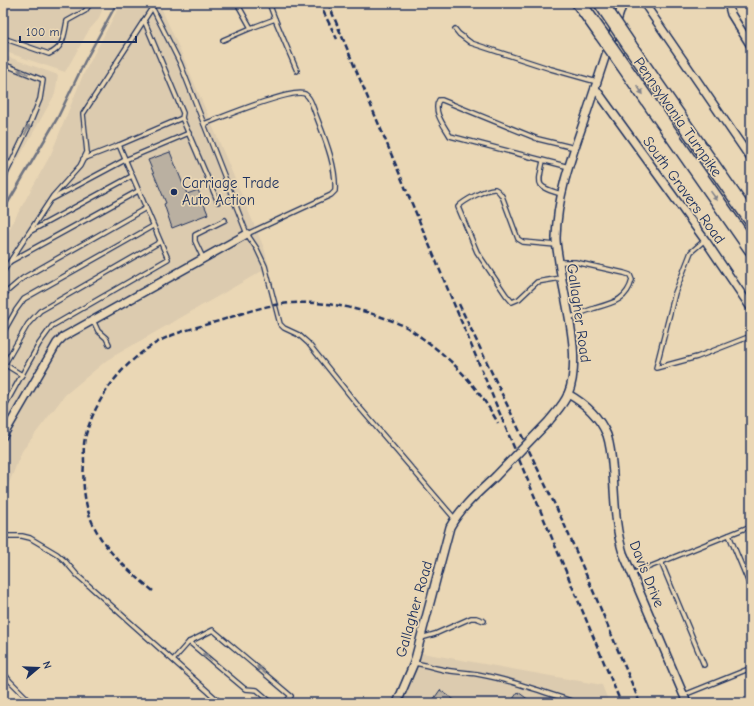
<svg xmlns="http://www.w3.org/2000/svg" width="754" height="706" font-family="'Comic Neue',sans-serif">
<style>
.built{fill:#dccbaf}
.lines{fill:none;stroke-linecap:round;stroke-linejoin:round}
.stream{stroke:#6e7381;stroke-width:2.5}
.building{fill:#bab0a1;stroke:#1b2f5e}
.lane-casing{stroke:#1b2f5e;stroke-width:6}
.street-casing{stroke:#1b2f5e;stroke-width:10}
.highway-casing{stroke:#1b2f5e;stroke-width:16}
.lane{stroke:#ead7b5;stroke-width:3.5}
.street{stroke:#ead7b5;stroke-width:7}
.highway{stroke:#ead7b5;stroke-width:13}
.rail{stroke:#1b2f5e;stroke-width:2.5;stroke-dasharray:6 3;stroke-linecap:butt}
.street-bridge-casing{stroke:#1b2f5e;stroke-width:10;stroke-linecap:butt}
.highway-bridge-casing{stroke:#1b2f5e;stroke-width:16;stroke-linecap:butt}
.street-bridge{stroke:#ead7b5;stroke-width:7}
.highway-bridge{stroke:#ead7b5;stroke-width:13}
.oneway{fill:#82838a}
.poi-dot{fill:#1b2f5e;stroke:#ead7b5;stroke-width:1.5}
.labels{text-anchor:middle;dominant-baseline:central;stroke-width:3.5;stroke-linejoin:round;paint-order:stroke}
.street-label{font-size:15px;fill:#1b2f5e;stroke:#ead7b5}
.poi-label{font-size:15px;fill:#1b2f5e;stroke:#ead7b5;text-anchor:start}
</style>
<rect width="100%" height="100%" fill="#ead7b5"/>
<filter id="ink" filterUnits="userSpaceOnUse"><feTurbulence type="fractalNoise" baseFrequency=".025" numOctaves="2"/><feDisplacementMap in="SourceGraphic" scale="8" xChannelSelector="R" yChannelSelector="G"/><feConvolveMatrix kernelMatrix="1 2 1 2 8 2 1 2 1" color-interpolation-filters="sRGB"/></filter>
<g filter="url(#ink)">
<g class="built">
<polygon points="3,3 105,3 98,20 89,30 65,72 3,51"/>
<polygon points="121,3 159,3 185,61 264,248 269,267 107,360 65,395 22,451 3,498 3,240 51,154 83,75"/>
<polygon points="3,55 58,75 55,94 3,186"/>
<polygon points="416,652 602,685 609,703 396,703"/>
</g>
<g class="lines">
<polyline class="stream" points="3,211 58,117 85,61 117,3"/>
</g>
<g class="building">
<polygon points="170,152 187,194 198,190 208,214 172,228 164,204 166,203 148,160"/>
<polygon points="440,690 459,703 431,703"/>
<polygon points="518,692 533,703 510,703"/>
</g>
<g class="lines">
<defs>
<g id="lane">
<polyline points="150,3 180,63 247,234 257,249 265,266 280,324 284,328 299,335 308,343 360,408 455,519"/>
<polyline points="237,3 251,28 275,19 297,71"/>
<polyline points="269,3 275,19"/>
<polyline points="455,29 459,34 471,43 551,69 597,82"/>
<path d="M3,38L49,54C64,48 64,35 67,21L85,11L91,3"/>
<polyline points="223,40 251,28"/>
<polyline points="3,64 43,80 40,99 29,126 3,180"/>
<polyline points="182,118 218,202"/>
<path d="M204,124C220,118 292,88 305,94C310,97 311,102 313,107C322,132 337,164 335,191L331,195L247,234"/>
<polyline points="119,145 182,118 183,113 144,20"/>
<polyline points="3,157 10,165"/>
<path d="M543,161C538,186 535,186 561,194"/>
<path d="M569,167L450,136C445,127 432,111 439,100H442L538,139L575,148"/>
<polyline points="52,199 125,160 189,133"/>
<polyline points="31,231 132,176"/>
<polyline points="705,240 691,252 675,293 656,368 697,357 751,336"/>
<path d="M556,245L523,242L518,239L502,196C500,193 498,190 495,189C487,188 463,201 458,207L477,252L506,295L512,302L519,299L537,282L561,278"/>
<polyline points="203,258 195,241 195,235 225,220"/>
<polyline points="11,261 138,191"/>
<path d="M559,262H575L624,273L630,275L632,280C627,300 613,303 595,308C586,311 577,315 568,318"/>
<polyline points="3,272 53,196 80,166 87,152 83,114 152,8"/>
<polyline points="3,295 23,278 146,208"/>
<polyline points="93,320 98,331 106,338 109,344"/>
<polyline points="3,333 16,310 24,299 153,226"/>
<polyline points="4,364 22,375"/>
<polyline points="3,367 28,324 40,311 160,242"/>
<polyline points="3,409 39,344 52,326 168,259 119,145 83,159"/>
<polyline points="729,535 751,588"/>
<polyline points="3,536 22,536 30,538 57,554 65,561 77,575 221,703"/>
<polyline points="661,562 704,665"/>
<polyline points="632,574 746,528 751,529"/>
<polyline points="421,638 435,634 471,618 476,618 484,621"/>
<polyline points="189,642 245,689 257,690 272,703"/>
<polyline points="173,660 189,642 213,630 291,696 285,703"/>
<path d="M414,663C423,664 431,667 440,669C452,672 465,672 477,674C511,680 544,692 577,703"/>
<polyline points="3,672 10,681 32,703"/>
<polyline points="684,695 751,668"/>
</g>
<g id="street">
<polyline points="644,3 751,159"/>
<polyline points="728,3 731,14 751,46"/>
<polyline points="595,88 705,240 751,308"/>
<path d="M568,394C586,404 599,416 607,435C611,447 612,462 613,474C615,501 615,527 623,553L687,703"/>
<path d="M549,421C556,412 564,404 568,394C583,358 564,300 559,262C558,254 556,246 556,238C557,194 573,153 587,112C599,76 611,40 623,3"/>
<polyline points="3,436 53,350 57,343 63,337 247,234"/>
<path d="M397,703L414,663L450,527C461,507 479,492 495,477"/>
</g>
<g id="highway">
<polyline points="579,3 601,34"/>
<polyline points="601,3 607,12"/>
<polyline points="630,46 751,220"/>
<polyline points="618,58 751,249"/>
</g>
</defs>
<use href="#lane" class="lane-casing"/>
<use href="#street" class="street-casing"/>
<use href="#highway" class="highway-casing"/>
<use href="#lane" class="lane"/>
<use href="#street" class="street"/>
<use href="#highway" class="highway"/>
<g class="rail">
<polyline points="319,3 337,39"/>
<polyline points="328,3 621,703"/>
<polyline points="459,304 565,526 597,600 640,703"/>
<path d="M153,591C132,573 109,555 96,530C85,510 82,486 84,463C84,455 83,446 85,438C95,399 122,363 156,343C175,332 198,327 219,321C243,313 268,304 293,303C330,301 368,310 402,325C409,328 416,334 422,338C455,361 479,389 498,423"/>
</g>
<defs>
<polyline id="street-bridge" points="495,477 549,421"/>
<g id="highway-bridge">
<polyline points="607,12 630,46"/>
<polyline points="601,34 618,58"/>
</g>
</defs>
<use href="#street-bridge" class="street-bridge-casing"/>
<use href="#highway-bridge" class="highway-bridge-casing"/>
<use href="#street-bridge" class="street-bridge"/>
<use href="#highway-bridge" class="highway-bridge"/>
</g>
<defs><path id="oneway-solid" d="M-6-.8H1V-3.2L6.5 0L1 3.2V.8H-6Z"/></defs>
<g class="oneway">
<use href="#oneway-solid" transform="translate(23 72) rotate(-158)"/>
<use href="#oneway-solid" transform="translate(640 90) rotate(55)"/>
<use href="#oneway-solid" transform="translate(27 130) rotate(-65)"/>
<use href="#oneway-solid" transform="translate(714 196) rotate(55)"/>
<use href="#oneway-solid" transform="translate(207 657) rotate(-140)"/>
<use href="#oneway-solid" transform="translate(261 670) rotate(-140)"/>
</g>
</g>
<circle class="poi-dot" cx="174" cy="192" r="4"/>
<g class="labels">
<g class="street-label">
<text transform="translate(678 117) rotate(55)">Pennsylvania Turnpike</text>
<text transform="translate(684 190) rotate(54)">South Gravers Road</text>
<text transform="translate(579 313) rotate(82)">Gallagher Road</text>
<text transform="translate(647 574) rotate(68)">Davis Drive</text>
<text transform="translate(414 609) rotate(-74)">Gallagher Road</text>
</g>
<g class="poi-label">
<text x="182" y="183">Carriage Trade<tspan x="182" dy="17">Auto Action</tspan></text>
</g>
</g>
<rect width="754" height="706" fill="none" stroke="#ead7b5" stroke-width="16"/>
<rect x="8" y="8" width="738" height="690" fill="none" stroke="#1b2f5e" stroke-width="1.5" filter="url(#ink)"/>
<g transform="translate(38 668) rotate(71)" stroke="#ead7b5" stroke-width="3" paint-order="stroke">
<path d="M0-3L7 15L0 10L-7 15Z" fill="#1b2f5e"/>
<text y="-6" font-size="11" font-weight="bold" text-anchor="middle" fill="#1b2f5e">N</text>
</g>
<path d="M20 36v6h116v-6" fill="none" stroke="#1b2f5e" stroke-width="2"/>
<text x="26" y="36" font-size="12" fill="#1b2f5e" stroke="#ead7b5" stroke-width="3" paint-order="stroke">100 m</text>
</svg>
